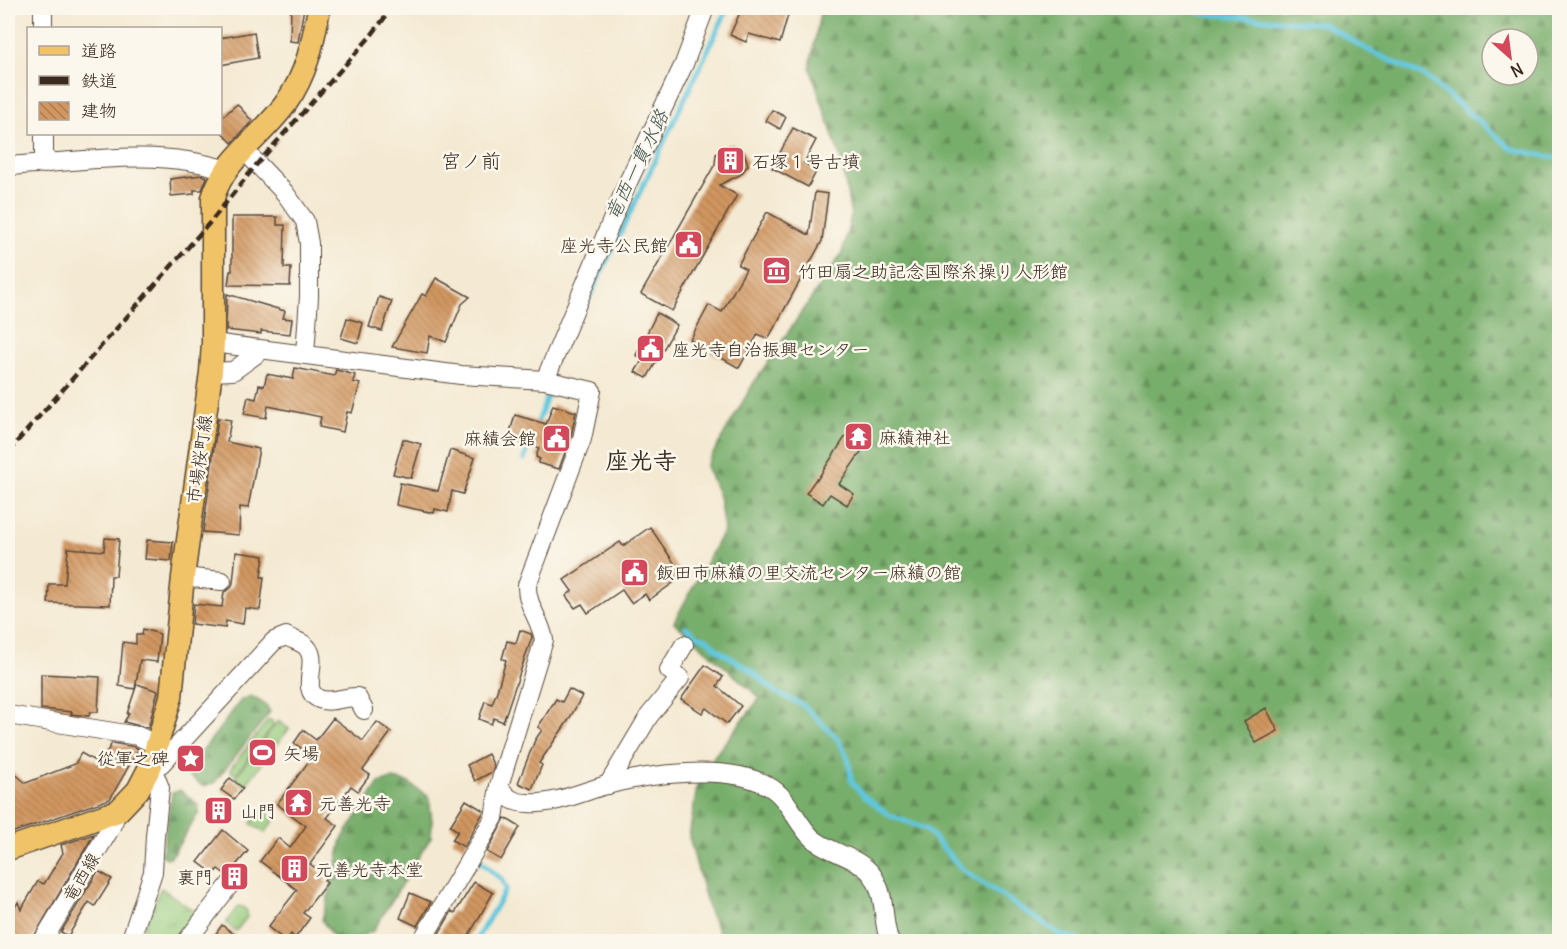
<svg xmlns="http://www.w3.org/2000/svg" width="1567" height="949" font-family="Delius,'Klee One',sans-serif">
<style>
.forest{fill:url(#forest-firs);stroke:#5a6c45;stroke-width:1.5;fill-rule:evenodd}
.park{fill:url(#park-tufts);stroke:#687a4d;stroke-width:1.5}
.garden{fill:#95ca7c;stroke:#687a4d;stroke-width:1.5}
.lines{fill:none;stroke-linecap:round;stroke-linejoin:round}
.stream{stroke:#61c7de;stroke-width:5}
.building{fill:url(#building-back-hatch)}
.minor-casing{stroke:#574739;stroke-width:20}
.major-casing{stroke:#574739;stroke-width:25}
.minor{stroke:#fff;stroke-width:18}
.major{stroke:#f1c369;stroke-width:22}
.rail{stroke:#3b2a1e;stroke-width:4.5;stroke-dasharray:9 4.5;stroke-linecap:butt}
.labels{text-anchor:middle;dominant-baseline:central;stroke-width:5;stroke-linejoin:round;paint-order:stroke}
.poi-label{font-size:18px;fill:#3b2a1e;stroke:#fbf7ec;text-anchor:start}
.street-label{font-size:18px;fill:#3b2a1e;stroke:#fbf7ec}
.neighbourhood-label{font-size:20px;fill:#3b2a1e;stroke:#fbf7ec}
.water-label{font-size:20px;font-style:italic;fill:#465958;stroke:#fbf7ec}
.district-label{font-size:24px;font-weight:bold;fill:#3b2a1e;stroke:#fbf7ec}
</style>
<defs>
<pattern id="forest-firs" width="22" height="20" patternUnits="userSpaceOnUse" patternTransform="scale(1.5)"><rect width="22" height="20" fill="#78ae6c"/><path d="M5 1l3.5 6h-7zM16 11l3.5 6h-7z" fill="#648e58"/></pattern>
<pattern id="park-tufts" width="24" height="20" patternUnits="userSpaceOnUse" patternTransform="scale(1.5)"><rect width="24" height="20" fill="#95ca7c"/><path d="M3 7l-1-3M5 7V3M7 7l1-3M15 17l-1-3M17 17v-4M19 17l1-3" fill="none" stroke="#7ba465"/></pattern>
<pattern id="building-back-hatch" width="6" height="6" patternUnits="userSpaceOnUse" patternTransform="scale(1.5)"><rect width="6" height="6" fill="#d29760"/><path d="M-1 5l2 2M0 0l6 6M5-1l2 2" fill="none" stroke="#ac7b4f"/></pattern>
</defs>
<rect width="100%" height="100%" fill="#fbf7ec"/>
<filter id="ink" filterUnits="userSpaceOnUse"><feTurbulence type="fractalNoise" baseFrequency=".0167" numOctaves="2"/><feDisplacementMap in="SourceGraphic" scale="12" xChannelSelector="R" yChannelSelector="G"/><feConvolveMatrix kernelMatrix="1 2 1 2 8 2 1 2 1" color-interpolation-filters="sRGB"/></filter>
<filter id="wash" filterUnits="userSpaceOnUse"><feTurbulence type="fractalNoise" baseFrequency=".008" numOctaves="4" result="noise"/><feDisplacementMap in="SourceGraphic" scale="24" xChannelSelector="R" yChannelSelector="G"/><feGaussianBlur stdDeviation="1.35" result="paint"/><feColorMatrix in="noise" values="0 0 0 0 0 0 0 0 0 0 0 0 0 0 0 0 0 1.4 0 .05"/><feComposite in="paint" operator="in"/></filter>
<g filter="url(#wash)">
<rect width="100%" height="100%" fill="#f4e9d2"/>
<g class="forest">
<path d="M821,8H1559V941H723L709,911L689,837L697,788L709,763L760,698L674,622L724,530L719,496L706,466L753,384L842,253L851,216L842,163L810,67ZM1492,39H1528V75H1492Z"/>
<polygon points="251,696 266,705 270,712 214,783 203,786 189,776 188,770 241,700"/>
<polygon points="392,779 407,782 429,797 432,821 431,837 373,931 351,941 334,938 322,920 335,872 342,839 379,783"/>
<polygon points="180,790 198,805 199,812 171,857 166,858 162,855 163,848 172,793"/>
</g>
<polygon class="park" points="161,888 200,915 179,941 137,942"/>
<g class="garden">
<polygon points="268,720 271,720 274,725 236,774 232,773 231,768"/>
<polygon points="278,721 289,729 245,786 235,777"/>
<polygon points="261,809 275,819 265,833 251,823"/>
<polygon points="238,906 243,907 247,911 247,917 236,931 226,923"/>
</g>
<g class="lines">
<g class="stream">
<polyline points="1183,8 1204,14 1324,24 1370,51 1426,77 1512,149 1560,159"/>
<polyline points="584,309 728,8"/>
<polyline points="536,427 547,397"/>
<polyline points="524,459 531,441"/>
<polyline points="686,627 696,635 707,639 718,650 749,669 777,693 803,705 838,739 848,758 852,782 863,795 889,815 926,829 963,870 1061,935 1086,942"/>
<polyline points="475,942 506,889 501,879 478,859"/>
</g>
</g>
<g id="blocks">
<g class="building">
<polygon points="291,8 304,8 298,42 290,41"/>
<polygon points="742,8 790,8 780,43 749,34 746,42 730,35"/>
<polygon points="254,32 258,58 220,65 220,38"/>
<polygon points="237,104 252,121 232,143 220,130 220,119"/>
<polygon points="772,110 786,117 780,129 766,121"/>
<polygon points="793,128 816,140 804,163 817,170 808,187 772,168"/>
<polygon points="729,145 740,148 744,152 748,165 740,175 719,185 737,195 672,311 641,294 715,164 716,154 719,150"/>
<polygon points="202,175 207,177 202,190 194,190 194,194 171,196 170,179"/>
<polygon points="815,192 828,194 822,241 768,339 758,334 739,368 690,340 709,305 722,312 746,269 738,265 767,212 809,235"/>
<polygon points="232,217 277,217 277,225 285,225 284,268 291,268 290,286 228,285 230,271 232,271"/>
<polygon points="436,278 470,297 462,304 446,342 430,336 427,353 392,347 422,294 426,296"/>
<polygon points="227,294 285,311 283,318 292,319 290,334 261,331 261,334 226,330"/>
<polygon points="379,297 392,301 382,331 369,327"/>
<polygon points="657,313 677,325 647,378 635,372 643,359 636,355"/>
<polygon points="347,318 363,323 358,343 341,338"/>
<polygon points="295,368 334,376 336,370 355,375 353,382 360,384 352,413 347,412 343,432 319,427 321,417 268,406 266,418 244,414 248,397 256,399 259,385 264,386 267,374 293,379"/>
<polygon points="553,405 576,412 571,436 559,469 538,463 540,459 536,457 539,448 508,439 515,415 546,424"/>
<polygon points="218,418 231,420 227,442 259,449 248,508 240,507 239,535 203,532"/>
<polygon points="853,425 871,437 839,484 854,494 847,505 830,494 823,504 806,493 816,479 817,480"/>
<polygon points="403,439 421,444 411,478 393,474"/>
<polygon points="450,450 475,458 463,494 452,491 448,512 435,509 434,513 396,505 400,483 438,491"/>
<polygon points="650,527 683,576 649,600 645,594 631,603 622,590 588,613 582,604 575,608 566,596 572,591 564,580 620,542 623,546"/>
<polygon points="105,538 119,539 116,576 111,576 110,605 48,603 49,584 65,584 68,548 104,551"/>
<polygon points="147,540 173,542 171,561 145,559"/>
<polygon points="236,552 264,556 261,577 264,577 260,610 245,608 243,624 226,621 225,628 192,624 194,604 222,607 224,592 231,588 233,583"/>
<polygon points="143,629 160,634 157,662 140,660 135,689 119,686 123,642 136,644 136,635 142,635"/>
<polygon points="520,630 531,634 532,637 503,722 494,718 491,724 479,719 485,701 492,704 497,691 506,660 502,659 507,641 516,643"/>
<polygon points="705,665 723,677 717,686 741,706 727,724 706,708 702,713 681,699"/>
<polygon points="41,674 100,677 98,712 90,712 89,716 71,714 72,712 41,709"/>
<polygon points="137,684 158,691 148,728 124,722 129,714 127,714"/>
<polygon points="569,689 582,696 568,721 539,763 542,765 532,789 518,783 535,740 542,730 538,727 556,699 562,702"/>
<polygon points="1266,708 1278,731 1256,743 1244,721"/>
<polygon points="333,718 363,741 377,722 391,732 363,770 370,775 358,791 351,786 327,818 338,826 310,864 327,877 324,880 327,883 303,913 310,918 295,938 291,934 286,941 268,927 297,890 260,861 278,838 290,848 306,826 277,804 312,757 294,743 303,730 316,740"/>
<polygon points="112,743 135,747 141,750 141,752 138,750 110,799 8,834 8,768 26,783 75,764 81,753 100,764"/>
<polygon points="488,754 494,766 492,772 475,781 467,765"/>
<polygon points="230,778 243,788 234,799 221,790"/>
<polygon points="466,800 484,811 464,847 452,840 458,831 450,826"/>
<polygon points="505,818 520,827 501,860 487,852"/>
<polygon points="223,830 248,851 230,872 225,874 218,869 214,874 198,862"/>
<polygon points="94,834 31,942 8,942 8,919 18,902 21,910 38,881 44,884 63,853 61,845"/>
<polygon points="98,871 112,879 95,906 89,902 68,936 61,932"/>
<polygon points="474,882 493,893 465,942 438,942 441,936 438,935 452,911 455,913"/>
<polygon points="410,893 431,902 417,926 400,918"/>
<polygon points="222,925 244,942 210,942"/>
</g>
</g>
</g>
<g filter="url(#ink)">
<use href="#blocks" fill-opacity="0" stroke="#574739" stroke-width="1.5"/>
<g class="lines">
<defs>
<g id="minor">
<polyline points="43,8 43,28"/>
<polyline points="44,134 44,164"/>
<polyline points="245,151 285,193 305,221 309,243 309,297 305,354"/>
<path d="M8,166C79,162 157,147 226,170"/>
<path d="M213,343L461,375L545,380L592,391L582,439L527,585C526,605 541,620 544,640L499,786L494,818L421,942"/>
<polyline points="211,372 233,371 262,350"/>
<polyline points="545,380 628,182 684,64 705,8"/>
<polyline points="183,577 222,581"/>
<polyline points="8,715 138,736 157,745"/>
<polyline points="608,785 649,716 680,678 669,670 684,645"/>
<path d="M499,786C506,798 514,803 528,803C553,805 580,793 603,786C647,774 728,763 768,786C789,797 796,823 812,838C829,853 860,857 873,876C888,900 881,921 890,942"/>
<polyline points="42,942 110,829 118,811"/>
<path d="M130,942L153,872L155,836L160,788L151,765L161,764L274,641L286,636C291,639 298,641 303,644C324,658 297,689 319,699C331,704 345,696 357,697L364,710"/>
<polyline points="186,942 231,883"/>
</g>
<path id="major" d="M8,849L118,811L138,790L151,765L171,697L183,577L211,372L213,343V198C224,159 263,136 286,103C307,74 313,42 319,8"/>
</defs>
<use href="#minor" class="minor-casing"/>
<use href="#major" class="major-casing"/>
<use href="#minor" class="minor"/>
<use href="#major" class="major"/>
<polyline class="rail" points="8,452 212,220 257,164 370,37 392,8"/>
</g>
</g>
<defs>
<symbol id="building-square" viewBox="-11 -11 22 22"><rect x="-9" y="-9" width="18" height="18" rx="4" fill="#d1495b" stroke="#fbf7ec"/><path d="M-4-6H4V6H1V3H-1V6H-4ZM-2.5-4.3h1.7v1.8h-1.7ZM.8-4.3h1.7v1.8H.8ZM-2.5-1h1.7V.8h-1.7ZM.8-1h1.7V.8H.8Z" fill="#fff"/></symbol>
<symbol id="civic-square" viewBox="-11 -11 22 22"><rect x="-9" y="-9" width="18" height="18" rx="4" fill="#d1495b" stroke="#fbf7ec"/><path d="M-.6-6.5H3V-4.5H.6V-3L4-1V1h2V6H-6V1h2V-1L-.6-3ZM-1.2 2.5V6h2.4V2.5Z" fill="#fff"/></symbol>
<symbol id="museum-square" viewBox="-11 -11 22 22"><rect x="-9" y="-9" width="18" height="18" rx="4" fill="#d1495b" stroke="#fbf7ec"/><path d="M0-6L6-3V-2H-6V-3ZM-5-1h2V3h-2ZM-1-1h2V3h-2ZM3-1h2V3H3ZM-6 4H6V6H-6Z" fill="#fff"/></symbol>
<symbol id="temple-square" viewBox="-11 -11 22 22"><rect x="-9" y="-9" width="18" height="18" rx="4" fill="#d1495b" stroke="#fbf7ec"/><path d="M0-6L5-2H3V0L6.5 2.5H4V6H1.5V3h-3V6H-4V2.5H-6.5L-3 0V-2H-5Z" fill="#fff"/></symbol>
<symbol id="stadium-square" viewBox="-11 -11 22 22"><rect x="-9" y="-9" width="18" height="18" rx="4" fill="#d1495b" stroke="#fbf7ec"/><path d="M0-5a6.5 5 0 1 0 0 10a6.5 5 0 1 0 0-10ZM-3.5-1.8h7v3.6h-7Z" fill="#fff"/></symbol>
<symbol id="sight-square" viewBox="-11 -11 22 22"><rect x="-9" y="-9" width="18" height="18" rx="4" fill="#d1495b" stroke="#fbf7ec"/><path d="M0-6L1.8-2.2L6-1.7L2.9 1.2L3.7 5.4L0 3.3L-3.7 5.4L-2.9 1.2L-6-1.7L-1.8-2.2Z" fill="#fff"/></symbol>
</defs>
<g fill-rule="evenodd">
<use href="#building-square" x="714" y="144" width="33" height="33"/>
<use href="#civic-square" x="672" y="228" width="33" height="33"/>
<use href="#museum-square" x="760" y="254" width="33" height="33"/>
<use href="#civic-square" x="634" y="332" width="33" height="33"/>
<use href="#temple-square" x="842" y="420" width="33" height="33"/>
<use href="#civic-square" x="540" y="422" width="33" height="33"/>
<use href="#civic-square" x="618" y="556" width="33" height="33"/>
<use href="#stadium-square" x="246" y="736" width="33" height="33"/>
<use href="#sight-square" x="174" y="742" width="33" height="33"/>
<use href="#temple-square" x="282" y="786" width="33" height="33"/>
<use href="#building-square" x="202" y="794" width="33" height="33"/>
<use href="#building-square" x="278" y="852" width="33" height="33"/>
<use href="#building-square" x="218" y="860" width="33" height="33"/>
</g>
<g class="labels">
<g class="poi-label">
<text x="752" y="161">石塚１号古墳</text>
<text x="668" y="245" text-anchor="end">座光寺公民館</text>
<text x="798" y="271">竹田扇之助記念国際糸操り人形館</text>
<text x="672" y="349">座光寺自治振興センター</text>
<text x="879" y="437">麻績神社</text>
<text x="536" y="438" text-anchor="end">麻績会館</text>
<text x="656" y="572">飯田市麻績の里交流センター麻績の館</text>
<text x="283" y="753">矢場</text>
<text x="169" y="758" text-anchor="end">從軍之碑</text>
<text x="319" y="803">元善光寺</text>
<text x="240" y="811">山門</text>
<text x="315" y="869">元善光寺本堂</text>
<text x="213" y="877" text-anchor="end">裏門</text>
</g>
<g class="street-label">
<text transform="translate(199 459) rotate(-82)">市場桜町線</text>
<text transform="translate(81 877) rotate(-59)">竜西線</text>
</g>
<g class="neighbourhood-label">
<text x="471" y="160">宮ノ前</text>
</g>
<g class="water-label">
<text transform="translate(636 165) rotate(-64)">竜西一貫水路</text>
</g>
<g class="district-label">
<text x="641" y="460">座光寺</text>
</g>
</g>
<rect width="1567" height="949" fill="none" stroke="#fbf7ec" stroke-width="30"/>
<rect x="27" y="27" width="195" height="108" fill="#fbf7ec" stroke="#aea59a" stroke-width="1.5"/>
<rect x="39" y="46" width="30" height="9" fill="#f1c369" stroke="#aea59a" stroke-width="1.5"/>
<text x="81" y="57" font-size="18" fill="#3b2a1e">道路</text>
<rect x="39" y="76" width="30" height="9" fill="#3b2a1e" stroke="#aea59a" stroke-width="1.5"/>
<text x="81" y="87" font-size="18" fill="#3b2a1e">鉄道</text>
<rect x="39" y="102" width="30" height="18" fill="url(#building-back-hatch)" stroke="#aea59a" stroke-width="1.5"/>
<text x="81" y="117" font-size="18" fill="#3b2a1e">建物</text>
<g transform="translate(1510 57) rotate(152)"><circle r="28" fill="#fbf7ec" stroke="#aea59a" stroke-width="1.5"/>
<path d="M0-4.5L10 22L0 15L-10 22Z" fill="#d1495b"/>
<text y="-9" font-size="16" font-weight="bold" text-anchor="middle" fill="#3b2a1e">N</text>
</g>
</svg>
